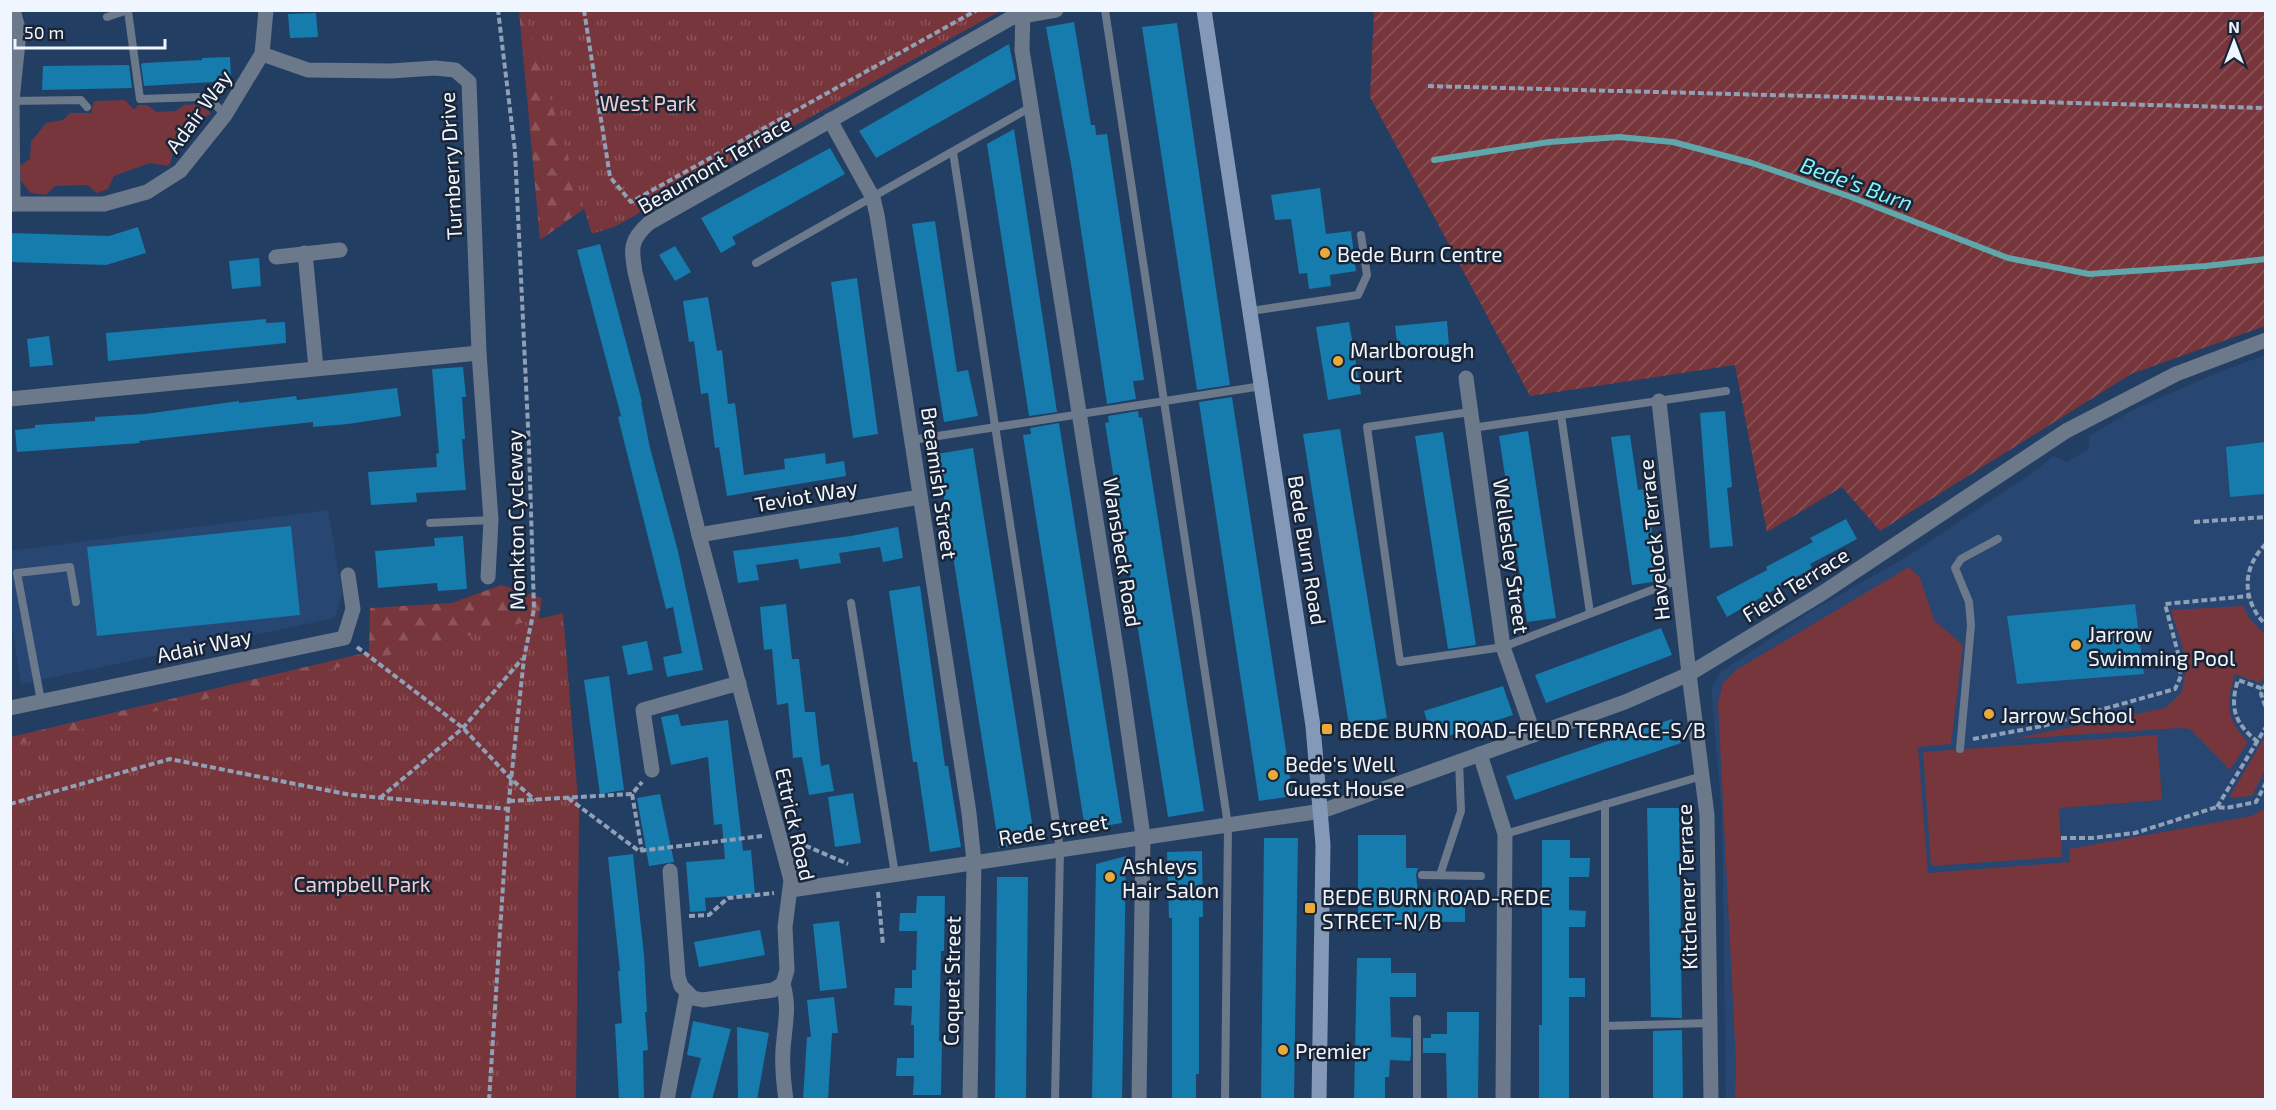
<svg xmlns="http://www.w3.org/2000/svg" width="2276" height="1110" font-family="'Exo 2',sans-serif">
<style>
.built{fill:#274672}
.grass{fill:#77363b}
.forest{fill:url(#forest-firs)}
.park{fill:url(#park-tufts)}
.garden{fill:url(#garden-furrows)}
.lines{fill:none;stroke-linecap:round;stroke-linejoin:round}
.stream{stroke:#60a7ab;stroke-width:6}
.building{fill:#167bad}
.path{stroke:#90a0b6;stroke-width:4;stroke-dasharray:6 3;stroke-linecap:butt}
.service{stroke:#6b798b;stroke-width:8}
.minor{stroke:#6b798b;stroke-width:15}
.tertiary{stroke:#6b798b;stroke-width:15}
.secondary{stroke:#8499b7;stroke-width:15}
.poi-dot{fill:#eaaa39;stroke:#192536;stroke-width:2}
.labels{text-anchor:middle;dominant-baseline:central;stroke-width:5;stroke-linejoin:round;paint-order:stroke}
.park-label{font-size:21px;fill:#eecfcf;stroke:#192536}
.street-label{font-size:21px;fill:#eff6ff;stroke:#192536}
.poi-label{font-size:21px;fill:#eff6ff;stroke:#192536;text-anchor:start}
.water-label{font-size:22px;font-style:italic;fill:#84f5f8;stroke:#192536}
</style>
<defs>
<pattern id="forest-firs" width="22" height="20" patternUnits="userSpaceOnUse" patternTransform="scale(1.5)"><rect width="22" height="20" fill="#77363b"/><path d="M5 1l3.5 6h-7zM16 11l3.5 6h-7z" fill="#8b5458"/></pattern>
<pattern id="park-tufts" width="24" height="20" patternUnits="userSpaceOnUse" patternTransform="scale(1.5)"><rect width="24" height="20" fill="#77363b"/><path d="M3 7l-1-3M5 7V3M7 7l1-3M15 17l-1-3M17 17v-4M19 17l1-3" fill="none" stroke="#8b5458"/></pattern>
<pattern id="garden-furrows" width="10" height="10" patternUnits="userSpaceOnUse" patternTransform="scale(1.5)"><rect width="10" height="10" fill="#77363b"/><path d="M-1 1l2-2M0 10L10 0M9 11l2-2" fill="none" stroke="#8b5458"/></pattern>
</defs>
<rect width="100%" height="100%" fill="#233e63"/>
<g class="built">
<polygon points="2265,355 2265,1099 1726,1099 1722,814 1712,699 1712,687 1721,672 1811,611 1905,558 2038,469 2053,456 2067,462 2089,449 2089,436 2135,409 2219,372"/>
<polygon points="328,510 342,594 335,618 21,684 11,619 10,551"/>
</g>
<g class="grass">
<path d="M125,100L134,110L138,105H147L157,112L176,111L184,105L203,104L211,114C200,118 180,132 175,143C171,151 174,159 168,166L150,163L114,176L108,189L97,193L87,185L55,186L46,195L31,193L21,181L20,166L30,159L31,142L46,123L63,120L70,113H91L94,101Z"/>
<polygon points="1909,567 1920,578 1934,620 1963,645 1951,744 1918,747 1928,873 2070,862 2069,849 2252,816 2265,808 2265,1099 1735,1099 1736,1063 1718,703 1723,683 1736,670"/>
<path d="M2243,606L2249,618L2265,635V676L2260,683L2235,674C2226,704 2226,719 2248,742L2230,770L2190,729L2180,728L2012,739L2165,708L2182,692L2187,662L2171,610Z"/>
<polygon points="2157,735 2162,800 2059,808 2062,857 1931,866 1923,752"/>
<polygon points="2265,736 2265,770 2252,796 2229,798"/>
</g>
<g class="forest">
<polygon points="519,11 633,11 647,164 540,240"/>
<polygon points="501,585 542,598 533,654 11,792 11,737 369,652 370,608 452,603"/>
</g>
<g class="park">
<polygon points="523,11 523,10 1000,11 616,226 592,234"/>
<polygon points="563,613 579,812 576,1099 11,1099 11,746"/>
</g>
<polygon class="garden" points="1374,11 2265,11 2265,326 2131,374 1880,531 1842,487 1767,532 1735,365 1530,396 1370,97"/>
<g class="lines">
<polyline class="stream" points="1434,160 1549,142 1619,137 1673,142 1752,163 1851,197 2008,258 2089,274 2206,266 2266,259"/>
</g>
<g class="building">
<polygon points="316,13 318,37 290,38 288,14"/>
<polygon points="1074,22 1091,125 1095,125 1096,135 1107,134 1144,380 1133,381 1136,399 1107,404 1072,170 1046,27"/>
<polygon points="1177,23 1230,385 1197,390 1142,27"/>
<polygon points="1009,44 1016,79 876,158 859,131"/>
<polygon points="230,57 231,81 144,86 141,64 144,63 202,60 202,58"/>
<polygon points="129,65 132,88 42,90 43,66"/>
<polygon points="1014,129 1057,412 1029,416 987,144"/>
<polygon points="830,148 845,174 732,237 736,244 721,253 701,218"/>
<polygon points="1320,188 1326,234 1351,231 1356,271 1330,275 1331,286 1309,289 1307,273 1299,274 1291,219 1275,220 1271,195"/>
<polygon points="935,221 957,372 968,370 978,416 944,422 912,224"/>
<polygon points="138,227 146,253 106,265 10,262 10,233 109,236"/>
<polygon points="600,244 642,402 641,402 650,448 678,551 703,670 667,677 663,657 682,653 673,607 666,609 618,417 621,416 577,250"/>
<polygon points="675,246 691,272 675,281 659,255"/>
<polygon points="259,258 261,286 232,289 229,261"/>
<polygon points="857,278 878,434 853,438 831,282"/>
<polygon points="708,297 717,351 722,350 728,404 735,403 744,475 785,469 784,459 825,453 826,464 844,461 846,476 727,496 719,447 715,448 708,393 701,394 694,341 689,342 683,301"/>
<polygon points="266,319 266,323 285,322 286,343 108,361 106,333"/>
<polygon points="1447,321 1449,346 1398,351 1395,326"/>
<polygon points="1349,322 1361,394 1328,400 1316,327"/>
<polygon points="49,336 53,365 30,367 27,339"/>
<polygon points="463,367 466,397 462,397 465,439 462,439 466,490 416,493 417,502 371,505 368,472 437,467 436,454 439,453 432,369"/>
<polygon points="397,388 401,416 348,424 313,427 313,422 139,441 140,443 17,452 15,430 35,428 35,425 95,421 95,417 145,414 239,401 239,403 296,396 297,400"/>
<polygon points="1232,397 1293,796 1259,801 1199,402"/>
<polygon points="1138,411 1139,418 1142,417 1204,811 1168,817 1105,423 1109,422 1108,416"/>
<polygon points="1725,411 1732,487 1727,488 1733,546 1710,548 1700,413"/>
<polygon points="1059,423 1122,823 1085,829 1023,435 1031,434 1030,428"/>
<polygon points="1340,429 1387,718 1349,725 1303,434"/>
<polygon points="1528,431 1556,618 1527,622 1499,436"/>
<polygon points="1443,432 1476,645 1448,649 1415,436"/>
<polygon points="1630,435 1638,490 1646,489 1659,581 1632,585 1611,437"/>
<polygon points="2265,442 2265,494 2230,497 2226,447"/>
<polygon points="973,448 1035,842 999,848 937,454"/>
<polygon points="1846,519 1857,539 1810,564 1812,568 1727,617 1716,597 1767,570 1766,567 1813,542 1810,538"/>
<polygon points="291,526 300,615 97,636 87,547"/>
<polygon points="898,527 903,558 883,562 880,547 839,553 841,563 800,569 798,559 756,565 759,580 738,583 733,551 851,536"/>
<polygon points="463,536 467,589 438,591 437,583 378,588 375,551 435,546 434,538"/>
<polygon points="920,586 945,766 948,766 961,847 930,852 917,762 913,762 889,591"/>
<polygon points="786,604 792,659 799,659 805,712 815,712 821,766 829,764 834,791 809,795 802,757 793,758 788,703 777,705 772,649 764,650 760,607"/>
<polygon points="2135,604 2144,674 2017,684 2007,616"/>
<polygon points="1661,628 1672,655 1546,703 1535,675"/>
<polygon points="647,641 653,670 628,675 622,646"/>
<polygon points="609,676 624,790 600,794 584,680"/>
<polygon points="1503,686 1513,715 1433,741 1424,711"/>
<polygon points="678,714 681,726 728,720 743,851 751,850 755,894 705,898 706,911 690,912 686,862 725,859 722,824 714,825 708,757 671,765 661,717"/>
<polygon points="1672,719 1681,743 1515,800 1506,776"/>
<polygon points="853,793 861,843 835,847 828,797"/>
<polygon points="660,794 674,862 649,866 637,798"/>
<polygon points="1647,808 1679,808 1682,1018 1651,1017"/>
<polygon points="1358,835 1406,835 1406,868 1418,868 1416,875 1418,892 1465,892 1465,922 1358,921"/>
<polygon points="1264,838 1298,838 1294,1100 1261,1100"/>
<polygon points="1542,840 1570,840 1570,858 1590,858 1589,877 1569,877 1569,910 1586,911 1585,927 1569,927 1569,978 1585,978 1585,997 1569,997 1569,1100 1539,1100 1539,1025 1542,1025"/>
<polygon points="1202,851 1203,917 1199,917 1199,1074 1196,1074 1196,1100 1172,1100 1172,918 1169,918 1167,852"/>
<polygon points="633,854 644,955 647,1012 645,1012 648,1050 643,1051 644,1100 619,1100 615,1024 622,1023 618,971 620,971 608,857"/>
<polygon points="1126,856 1122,1100 1092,1100 1096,864"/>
<polygon points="997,877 1028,877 1026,1100 995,1100"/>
<polygon points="917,896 945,896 944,951 941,951 939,1041 942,1041 941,1095 913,1095 914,1076 896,1076 897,1058 914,1058 914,1025 911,1025 912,1006 894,1005 895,988 912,988 912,970 916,970 917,931 899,931 900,913 916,913"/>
<polygon points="839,921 847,988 820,991 813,924"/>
<polygon points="760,930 765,955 699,967 694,942"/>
<polygon points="1357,958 1391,958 1391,973 1416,973 1416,997 1390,997 1391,1037 1411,1038 1411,1053 1410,1061 1390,1060 1389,1077 1385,1077 1385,1100 1354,1100"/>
<polygon points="834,997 838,1033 832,1033 828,1100 803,1100 807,1037 811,1037 807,1000"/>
<polygon points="1447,1012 1479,1012 1478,1100 1447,1100 1446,1053 1423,1053 1423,1038 1431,1038 1431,1034 1447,1034"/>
<polygon points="693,1021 731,1029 712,1100 690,1100 701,1058 687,1055"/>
<polygon points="737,1027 769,1033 757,1100 738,1100"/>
<polygon points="1682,1030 1683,1100 1653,1100 1653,1031"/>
</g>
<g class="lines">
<g class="path">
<polyline points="584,10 610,177 631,202 977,10"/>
<polyline points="1428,86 2266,108"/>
<polyline points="2194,522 2266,517"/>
<path d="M2266,544C2241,568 2242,601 2266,625"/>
<polyline points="357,647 463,728 511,779 535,800"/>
<polyline points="2266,684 2261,694 2266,708"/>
<polyline points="1973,739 2043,726 2175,689 2181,676 2178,653 2165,604 2249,596"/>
<path d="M2258,742C2235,724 2229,708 2238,680L2263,689"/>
<polyline points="632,794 642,851"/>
<polyline points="380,798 463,728 522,659"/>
<polyline points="568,798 639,851 762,836"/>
<polyline points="509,801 632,794 642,782"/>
<polyline points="10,804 170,759 351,795 508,809"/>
<polyline points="2217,807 2266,727"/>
<polyline points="2061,838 2092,838 2135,833 2217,807 2226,808 2256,802 2266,783"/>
<polyline points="797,842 848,864"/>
<polyline points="878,892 883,945"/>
<polyline points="689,916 709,915 728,898 774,893"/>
<polyline points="489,1100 508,809 524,658 534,609 529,448 515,151 498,10"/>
</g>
<g class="service">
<polyline points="1105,10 1228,825 1225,1100"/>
<polyline points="128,11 140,99 202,97 212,101 225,115"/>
<polyline points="107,17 128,10"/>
<polyline points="12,101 81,100 87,107"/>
<polyline points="953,152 1060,849 1055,1100"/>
<polyline points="756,263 1031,107"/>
<polyline points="1251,311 1358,295 1367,275 1361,235"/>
<polyline points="1470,412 1367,427 1400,662 1503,647 1678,580"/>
<polyline points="1561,415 1590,613"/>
<polyline points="1472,428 1726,391"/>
<polyline points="912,440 1262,386"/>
<polyline points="430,523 491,520"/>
<polyline points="851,603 895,874"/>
<polyline points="41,701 17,573 70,567 76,602"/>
<polyline points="1960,749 1971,625 1969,602 1955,568 1961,559 1998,539"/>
<polyline points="1605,804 1605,1100"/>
<polyline points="1505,834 1702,776"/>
<polyline points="1422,875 1481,876"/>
<polyline points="1440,875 1461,811 1459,761"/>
<polyline points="1605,1026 1710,1023"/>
<polyline points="1417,1100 1417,1019"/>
</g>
<g class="minor">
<polyline points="1023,10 1022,50 1120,673 1143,836 1139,1100"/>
<polyline points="262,54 308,70 391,71 435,68 455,70 469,82 479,353 491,520 488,577"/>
<polyline points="830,120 873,198 877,215 969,813 974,862 970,1100"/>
<polyline points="10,204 104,204 147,192 180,171 225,115 262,54 266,10"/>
<polyline points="13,204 12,101 19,32 13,10"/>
<polyline points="305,253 316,368"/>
<polyline points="276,257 340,250"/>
<polyline points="1466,378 1503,647 1534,735"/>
<polyline points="10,399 479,353"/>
<polyline points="1659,401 1689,674 1707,815 1711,1100"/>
<polyline points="699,535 920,497"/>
<polyline points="10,708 344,638 353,609 348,575"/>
<polyline points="1480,754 1505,834 1503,1100"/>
<polyline points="652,770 643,710 739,683"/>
<polyline points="791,890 1322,811"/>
<path d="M783,984C789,1006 786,1017 784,1039C781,1059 783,1079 786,1100"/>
<path d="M687,992L693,998L703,1000L773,990L783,984L787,970L785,927L791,880L699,535L635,272C631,248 630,240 649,223L1011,18L1056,10"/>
<polyline points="667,1100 687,992 681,986 678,976 670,871"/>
</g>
<polyline class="tertiary" points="1322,811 1625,702 1689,674 1821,594 2066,431 2176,374 2266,340"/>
<polyline class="secondary" points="1204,10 1313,726 1323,845 1319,1100"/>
</g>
<g class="poi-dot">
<circle cx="1325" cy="253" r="6"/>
<circle cx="1338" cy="361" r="6"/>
<circle cx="2076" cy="645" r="6"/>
<circle cx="1989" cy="714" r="6"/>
<rect x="1321" y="723" width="12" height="12" rx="3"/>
<circle cx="1273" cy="775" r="6"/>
<circle cx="1110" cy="877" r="6"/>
<rect x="1304" y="902" width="12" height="12" rx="3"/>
<circle cx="1283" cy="1050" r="6"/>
</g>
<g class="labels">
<g class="park-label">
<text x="648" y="102">West Park</text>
<text x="362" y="883">Campbell Park</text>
</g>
<g class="street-label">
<text transform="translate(198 111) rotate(-54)">Adair Way</text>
<text transform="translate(714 164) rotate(-30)">Beaumont Terrace</text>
<text transform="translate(450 166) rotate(-93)">Turnberry Drive</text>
<text transform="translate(940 483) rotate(82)">Breamish Street</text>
<text transform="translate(806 495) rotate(-10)">Teviot Way</text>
<text transform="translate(515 520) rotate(-91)">Monkton Cycleway</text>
<text transform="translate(1653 540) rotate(-96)">Havelock Terrace</text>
<text transform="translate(1308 550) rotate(81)">Bede Burn Road</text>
<text transform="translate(1123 552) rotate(81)">Wansbeck Road</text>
<text transform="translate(1512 556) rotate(82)">Wellesley Street</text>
<text transform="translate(1795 584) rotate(-32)">Field Terrace</text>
<text transform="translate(204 645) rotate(-12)">Adair Way</text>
<text transform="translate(796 824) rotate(77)">Ettrick Road</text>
<text transform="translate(1053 829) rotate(-9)">Rede Street</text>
<text transform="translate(1686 887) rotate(-92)">Kitchener Terrace</text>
<text transform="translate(951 981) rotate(-89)">Coquet Street</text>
</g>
<g class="poi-label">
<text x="1337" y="253">Bede Burn Centre</text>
<text x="1350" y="349">Marlborough<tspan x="1350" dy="24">Court</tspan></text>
<text x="2088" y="633">Jarrow<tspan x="2088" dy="24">Swimming Pool</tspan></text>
<text x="2001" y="714">Jarrow School</text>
<text x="1339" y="729">BEDE BURN ROAD-FIELD TERRACE-S/B</text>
<text x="1285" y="763">Bede's Well<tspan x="1285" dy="24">Guest House</tspan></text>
<text x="1122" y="865">Ashleys<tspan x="1122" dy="24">Hair Salon</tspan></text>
<text x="1322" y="896">BEDE BURN ROAD-REDE<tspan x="1322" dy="24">STREET-N/B</tspan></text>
<text x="1295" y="1050">Premier</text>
</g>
<g class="water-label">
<text transform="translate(1857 183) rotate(20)">Bede's Burn</text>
</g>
</g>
<rect width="2276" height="1110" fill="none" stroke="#eff6ff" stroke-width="24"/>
<g transform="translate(2234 42)" stroke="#192536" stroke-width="4.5" paint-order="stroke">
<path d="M0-4.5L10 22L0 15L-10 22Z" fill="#eff6ff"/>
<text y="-9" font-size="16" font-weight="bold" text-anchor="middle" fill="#eff6ff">N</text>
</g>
<path d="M15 39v9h150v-9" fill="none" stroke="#eff6ff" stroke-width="3"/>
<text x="24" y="39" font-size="18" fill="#eff6ff" stroke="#192536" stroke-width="4.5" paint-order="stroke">50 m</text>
</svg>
